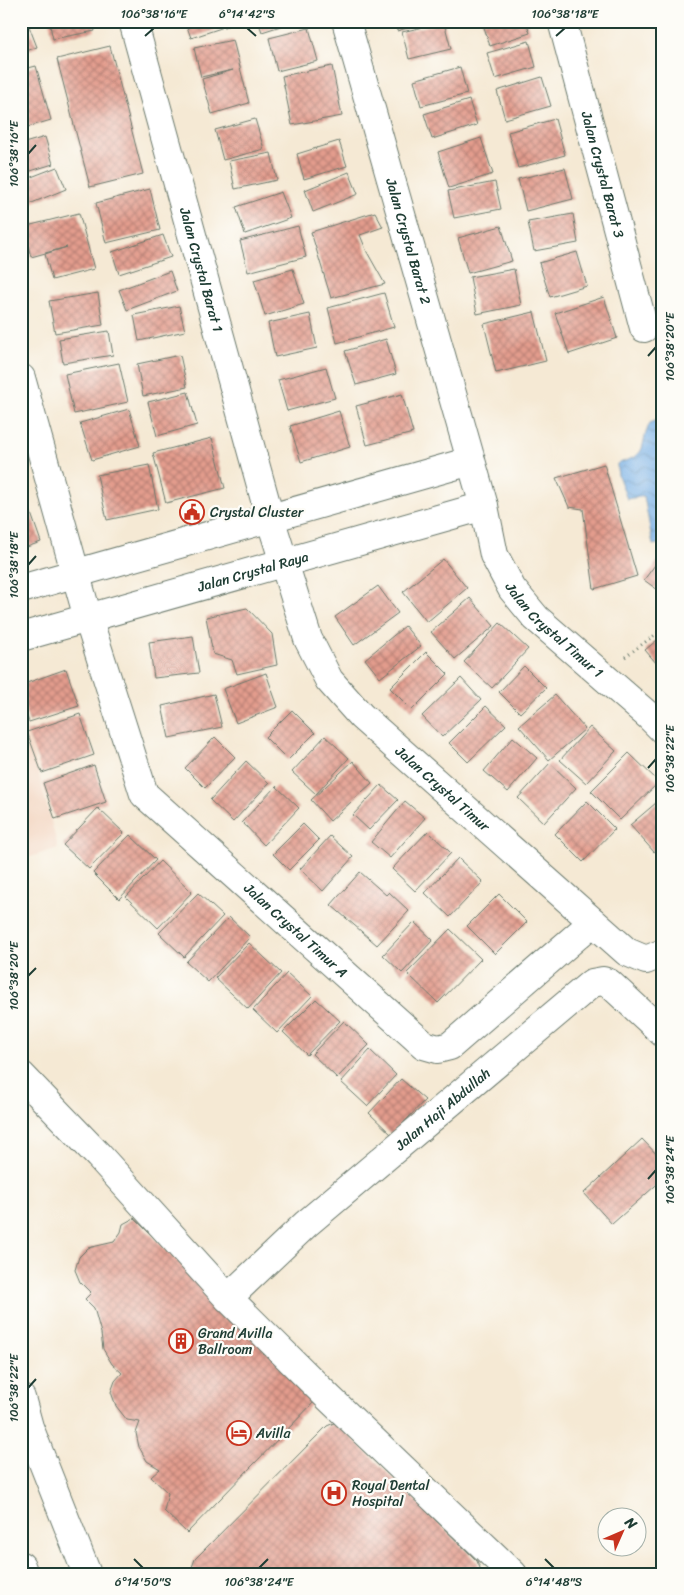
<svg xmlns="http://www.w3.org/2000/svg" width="684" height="1595" font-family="Sriracha,sans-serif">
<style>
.built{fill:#f3d4bf}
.water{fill:url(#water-waves);stroke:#4a768d}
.building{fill:url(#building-cross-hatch)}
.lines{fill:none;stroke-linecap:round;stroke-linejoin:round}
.minor-casing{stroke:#6a796c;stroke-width:30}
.secondary-casing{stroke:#6a796c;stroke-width:30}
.path{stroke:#6a796c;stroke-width:3;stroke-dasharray:1 4;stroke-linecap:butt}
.minor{stroke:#fff;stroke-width:28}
.secondary{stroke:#fff;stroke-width:28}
.ticks{fill:none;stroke:#1f3d34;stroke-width:2}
.labels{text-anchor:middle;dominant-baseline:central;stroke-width:4.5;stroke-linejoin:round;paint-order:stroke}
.street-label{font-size:14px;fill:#1f3d34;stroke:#fdfcf7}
.poi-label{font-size:14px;fill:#1f3d34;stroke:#fdfcf7;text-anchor:start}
.neatline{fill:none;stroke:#1f3d34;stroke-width:2}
.ticks-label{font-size:12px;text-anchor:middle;fill:#1f3d34}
</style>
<defs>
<pattern id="water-waves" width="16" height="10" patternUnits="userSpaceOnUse" patternTransform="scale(1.25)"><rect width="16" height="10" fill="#76afe6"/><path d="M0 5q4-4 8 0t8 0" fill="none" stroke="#6090bb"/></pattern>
<pattern id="building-cross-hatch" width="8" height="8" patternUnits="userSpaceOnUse" patternTransform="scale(1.25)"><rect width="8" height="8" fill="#e39c8d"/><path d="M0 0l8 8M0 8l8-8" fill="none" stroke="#b78074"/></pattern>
</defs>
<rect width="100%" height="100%" fill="#fdfcf7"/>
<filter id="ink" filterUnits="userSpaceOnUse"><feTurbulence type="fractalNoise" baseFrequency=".02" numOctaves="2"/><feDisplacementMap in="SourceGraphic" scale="10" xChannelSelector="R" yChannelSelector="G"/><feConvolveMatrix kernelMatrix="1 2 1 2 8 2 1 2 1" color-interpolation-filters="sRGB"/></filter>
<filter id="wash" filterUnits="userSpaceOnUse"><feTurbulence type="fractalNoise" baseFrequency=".0096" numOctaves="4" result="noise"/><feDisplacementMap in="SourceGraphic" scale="20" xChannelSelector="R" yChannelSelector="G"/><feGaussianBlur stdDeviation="1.12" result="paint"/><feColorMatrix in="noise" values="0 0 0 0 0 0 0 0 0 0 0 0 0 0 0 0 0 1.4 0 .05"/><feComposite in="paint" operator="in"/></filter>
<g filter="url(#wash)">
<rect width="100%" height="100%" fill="#f5e9d4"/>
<polygon class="built" points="21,706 58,848 21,860"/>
<path class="water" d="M663,418V543L653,545L644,496L627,499L618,475L617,464C652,452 637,450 650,423Z"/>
<g id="blocks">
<g class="building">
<polygon points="21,21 27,21 37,47 21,53"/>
<polygon points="49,21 93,21 95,31 53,39"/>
<polygon points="185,21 229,21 230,25 191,38"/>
<polygon points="258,21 293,21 293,22 262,32"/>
<polygon points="394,21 427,21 427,22 397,31"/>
<polygon points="482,21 526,21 530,33 490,46"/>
<polygon points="444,22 451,49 409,59 402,32"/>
<polygon points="309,28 318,61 277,71 269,38"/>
<polygon points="233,40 249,103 212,114 202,79 233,70 201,77 194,48"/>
<polygon points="529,41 536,67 495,79 487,53"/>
<polygon points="110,46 143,174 90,187 57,59"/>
<polygon points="36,66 51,120 21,129 21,70"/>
<polygon points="332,66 342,116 292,125 282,76"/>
<polygon points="460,67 467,94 421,106 414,80"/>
<polygon points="542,77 551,106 505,119 497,91"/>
<polygon points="469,100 477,125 432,139 424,114"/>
<polygon points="255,119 264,149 223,160 215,130"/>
<polygon points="555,119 565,155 518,168 508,132"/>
<polygon points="45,137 53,164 21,174 21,144"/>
<polygon points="481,138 493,174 449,188 438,152"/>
<polygon points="339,141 347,166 304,179 297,154"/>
<polygon points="271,153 277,180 235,189 229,161"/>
<polygon points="57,167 66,189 22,207 21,181"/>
<polygon points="565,168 573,199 526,211 518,179"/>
<polygon points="349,172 358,194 313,212 305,190"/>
<polygon points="495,182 501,209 454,218 448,191"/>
<polygon points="150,189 160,230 106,243 96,203"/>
<polygon points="281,192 291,218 245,234 236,207"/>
<polygon points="375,212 383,227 360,235 367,252 385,284 331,298 311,232"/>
<polygon points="79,213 94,269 52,280 45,254 67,247 31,257 23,227"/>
<polygon points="573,214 578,243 534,251 528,222"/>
<polygon points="298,226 306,257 248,272 240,241"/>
<polygon points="501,226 512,261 468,273 458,238"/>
<polygon points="163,235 171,257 119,274 112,252"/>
<polygon points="577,252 587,286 550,297 539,263"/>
<polygon points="293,269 304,304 265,316 254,280"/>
<polygon points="514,269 521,305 477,314 470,277"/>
<polygon points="170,271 177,291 127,310 119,290"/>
<polygon points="98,293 103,325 55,333 49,301"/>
<polygon points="384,293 394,327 337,343 328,308"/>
<polygon points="604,297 617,338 569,354 555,313"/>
<polygon points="179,306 185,331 139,341 134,315"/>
<polygon points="534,312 546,361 496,373 484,324"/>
<polygon points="310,314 317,348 275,357 268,323"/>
<polygon points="109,331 113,355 63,363 59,339"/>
<polygon points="386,339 396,374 356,385 345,351"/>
<polygon points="180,355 187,387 143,396 137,364"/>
<polygon points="119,363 128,402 74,414 65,374"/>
<polygon points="326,367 335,398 287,411 278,380"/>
<polygon points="188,392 197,425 157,436 148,402"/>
<polygon points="402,394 413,433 367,445 356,406"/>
<polygon points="129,409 140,446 92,460 80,423"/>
<polygon points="339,411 350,447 301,462 290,426"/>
<polygon points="212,438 225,488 166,503 153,453"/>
<polygon points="604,464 637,576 594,589 583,509 569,507 556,478"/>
<polygon points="149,465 158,509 107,520 97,475"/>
<polygon points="22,474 28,492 21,494 21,475"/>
<polygon points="26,499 41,542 21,549 21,500"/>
<polygon points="663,554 663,592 662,593 644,580"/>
<polygon points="443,559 467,588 427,622 403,592"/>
<polygon points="378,586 398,613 354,645 335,617"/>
<polygon points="470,598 494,626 455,659 431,632"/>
<polygon points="247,608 272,634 277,665 237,674 232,660 213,654 206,617"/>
<polygon points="500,623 528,649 492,688 464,662"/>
<polygon points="405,626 421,646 380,678 365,659"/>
<polygon points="663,635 663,671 645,650"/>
<polygon points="193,636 199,673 154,678 149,642"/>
<polygon points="426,652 448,674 412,710 390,688"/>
<polygon points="524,666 546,688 520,713 499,692"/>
<polygon points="66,669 79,706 29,722 21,700 21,685"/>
<polygon points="266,673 278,707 236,723 223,689"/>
<polygon points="461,678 481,700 442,737 422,716"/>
<polygon points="214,694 222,727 169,738 162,706"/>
<polygon points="555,695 585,729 549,760 519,726"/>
<polygon points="486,706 506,725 468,762 449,743"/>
<polygon points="292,710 315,733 288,760 265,737"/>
<polygon points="80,714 94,755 42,773 27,732"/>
<polygon points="590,727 616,751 586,783 560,760"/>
<polygon points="325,736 349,758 316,794 292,772"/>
<polygon points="215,737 235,757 205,788 185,768"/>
<polygon points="513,737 537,758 508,792 484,771"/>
<polygon points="629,753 659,782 620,820 591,791"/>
<polygon points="246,761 269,783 233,822 210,800"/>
<polygon points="353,761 372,783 330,821 311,800"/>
<polygon points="550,763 576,788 544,823 518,798"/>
<polygon points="94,765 106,802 55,819 43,783"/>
<polygon points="381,785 398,800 369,830 353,815"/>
<polygon points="276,786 299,808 264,845 242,822"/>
<polygon points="663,797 663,845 654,852 630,825"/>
<polygon points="405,801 425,818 390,858 371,842"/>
<polygon points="587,801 615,829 583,862 555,834"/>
<polygon points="98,808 124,833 89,869 63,845"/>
<polygon points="303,824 319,840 289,870 273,854"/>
<polygon points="428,831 451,853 415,891 392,869"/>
<polygon points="130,835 156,860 119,899 93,873"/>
<polygon points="330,836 353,857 323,891 300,869"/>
<polygon points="663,845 663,858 656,851"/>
<polygon points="458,858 483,882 450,917 425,893"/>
<polygon points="160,861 192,892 158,928 126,897"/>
<polygon points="360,872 386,895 389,892 409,911 377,945 331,905"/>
<polygon points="198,893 223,916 184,957 159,933"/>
<polygon points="499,894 527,922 495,954 467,926"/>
<polygon points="229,917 250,937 208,982 186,962"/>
<polygon points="414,922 433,940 402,973 383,955"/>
<polygon points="450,929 481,959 438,1003 407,973"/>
<polygon points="249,943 281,973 248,1009 215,978"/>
<polygon points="287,973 312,996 277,1033 253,1010"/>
<polygon points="316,999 340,1021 307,1055 283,1032"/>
<polygon points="344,1021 369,1045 337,1078 312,1054"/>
<polygon points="370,1050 396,1075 367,1106 341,1082"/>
<polygon points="401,1079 425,1100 392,1135 369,1113"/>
<polygon points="642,1139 663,1161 663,1179 612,1224 584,1193"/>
<polygon points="134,1218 318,1398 187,1533 164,1511 168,1493 151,1477 160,1469 147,1461 139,1447 136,1433 140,1422 127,1420 116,1406 111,1392 115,1381 122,1373 112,1364 103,1349 101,1333 94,1308 85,1299 91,1293 80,1282 75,1270 79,1257 88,1248 114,1242 121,1232 123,1224"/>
<polygon points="334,1423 341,1427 477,1561 480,1568 479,1574 196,1574 192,1567 195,1559 327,1426"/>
</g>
</g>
</g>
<g filter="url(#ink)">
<use href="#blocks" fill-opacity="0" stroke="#6a796c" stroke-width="1"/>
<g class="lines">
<defs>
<g id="minor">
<path id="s1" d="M133,21L270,518L308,639L329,680L361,716L627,952L646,960L663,953"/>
<path id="s2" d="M346,21L484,506L494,555L512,589L536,618L650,717L663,730"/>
<path id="s3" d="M562,21L644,328"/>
<path id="s4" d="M21,378L88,618L144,794L424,1045L438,1049L450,1046L593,922"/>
<polyline points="21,589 471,461"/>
<path id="s5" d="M21,637L484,506"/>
<polyline points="21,1075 99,1156 228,1298 329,1398 513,1574"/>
<path id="s6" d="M228,1298L306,1224L592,983L603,981L609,983L663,1033"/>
<polyline points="21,1566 24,1574"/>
</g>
<polyline id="secondary" points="21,1398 29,1427 87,1574"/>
</defs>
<use href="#minor" class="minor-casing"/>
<use href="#secondary" class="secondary-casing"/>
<polyline class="path" points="625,657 663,629"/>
<use href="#minor" class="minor"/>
<use href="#secondary" class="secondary"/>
</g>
</g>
<path class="ticks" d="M247,28L256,36M145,36L154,28M556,36L565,28M28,154L36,145M648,356L656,347M28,565L36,556M648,768L656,759M28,976L36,968M648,1179L656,1170M28,1388L36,1379M134,1559L143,1568M545,1559L554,1568M259,1568L268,1559"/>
<defs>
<symbol id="civic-ring" viewBox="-11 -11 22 22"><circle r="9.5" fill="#fdfcf7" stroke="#c8321e" stroke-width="1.5"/><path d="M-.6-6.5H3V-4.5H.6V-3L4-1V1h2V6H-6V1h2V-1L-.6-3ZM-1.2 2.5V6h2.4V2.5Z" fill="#c8321e"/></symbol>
<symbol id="building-ring" viewBox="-11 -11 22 22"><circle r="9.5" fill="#fdfcf7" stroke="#c8321e" stroke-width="1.5"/><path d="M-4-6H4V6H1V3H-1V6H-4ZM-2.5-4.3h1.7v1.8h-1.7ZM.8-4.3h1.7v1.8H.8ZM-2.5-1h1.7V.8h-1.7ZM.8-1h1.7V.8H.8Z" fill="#c8321e"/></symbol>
<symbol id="hotel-ring" viewBox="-11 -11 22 22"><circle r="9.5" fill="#fdfcf7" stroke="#c8321e" stroke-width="1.5"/><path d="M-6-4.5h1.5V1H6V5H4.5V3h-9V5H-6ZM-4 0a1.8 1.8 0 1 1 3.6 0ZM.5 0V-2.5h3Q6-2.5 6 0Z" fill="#c8321e"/></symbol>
<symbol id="hospital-ring" viewBox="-11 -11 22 22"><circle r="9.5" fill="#fdfcf7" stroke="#c8321e" stroke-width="1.5"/><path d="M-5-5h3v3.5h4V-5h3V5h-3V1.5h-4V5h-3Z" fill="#c8321e"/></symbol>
</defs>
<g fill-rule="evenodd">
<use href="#civic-ring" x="178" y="498" width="28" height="28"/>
<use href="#building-ring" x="167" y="1327" width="28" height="28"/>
<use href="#hotel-ring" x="225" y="1419" width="28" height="28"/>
<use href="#hospital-ring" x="320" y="1479" width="28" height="28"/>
</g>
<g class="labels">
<g class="street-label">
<text stroke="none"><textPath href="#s3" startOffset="159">Jalan Crystal Barat 3</textPath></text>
<text stroke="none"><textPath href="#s2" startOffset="229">Jalan Crystal Barat 2</textPath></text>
<text stroke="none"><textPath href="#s1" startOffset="258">Jalan Crystal Barat 1</textPath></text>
<text stroke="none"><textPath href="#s5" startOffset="241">Jalan Crystal Raya</textPath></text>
<text stroke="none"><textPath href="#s2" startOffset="652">Jalan Crystal Timur 1</textPath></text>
<text stroke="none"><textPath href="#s1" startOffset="846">Jalan Crystal Timur</textPath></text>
<text stroke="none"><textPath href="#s4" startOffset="638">Jalan Crystal Timur A</textPath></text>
<text stroke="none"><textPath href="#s6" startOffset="286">Jalan Haji Abdullah</textPath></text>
</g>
<g class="poi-label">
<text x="210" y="512">Crystal Cluster</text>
<text x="198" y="1333">Grand Avilla<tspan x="198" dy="16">Ballroom</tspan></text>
<text x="256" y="1433">Avilla</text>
<text x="352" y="1485">Royal Dental<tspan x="352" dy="16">Hospital</tspan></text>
</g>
</g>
<rect width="684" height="1595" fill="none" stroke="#fdfcf7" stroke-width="55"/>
<g transform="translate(622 1532) rotate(45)"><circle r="24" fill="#fdfcf7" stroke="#a4b0a9"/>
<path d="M0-4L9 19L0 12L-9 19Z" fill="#c8321e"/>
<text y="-8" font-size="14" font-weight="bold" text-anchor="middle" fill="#1f3d34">N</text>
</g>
<rect x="28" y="28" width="628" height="1540" class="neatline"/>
<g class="ticks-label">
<text x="154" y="18">106°38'16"E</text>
<text x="247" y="18">6°14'42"S</text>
<text x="565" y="18">106°38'18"E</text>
<text transform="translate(14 154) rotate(-90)" y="4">106°38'16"E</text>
<text transform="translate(670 347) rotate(-90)" y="4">106°38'20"E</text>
<text transform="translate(14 565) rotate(-90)" y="4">106°38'18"E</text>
<text transform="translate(670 759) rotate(-90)" y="4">106°38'22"E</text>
<text transform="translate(14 976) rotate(-90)" y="4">106°38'20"E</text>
<text transform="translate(670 1170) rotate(-90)" y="4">106°38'24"E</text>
<text transform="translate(14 1388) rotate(-90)" y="4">106°38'22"E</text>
<text x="143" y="1586">6°14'50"S</text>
<text x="259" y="1586">106°38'24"E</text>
<text x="554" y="1586">6°14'48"S</text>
</g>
</svg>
